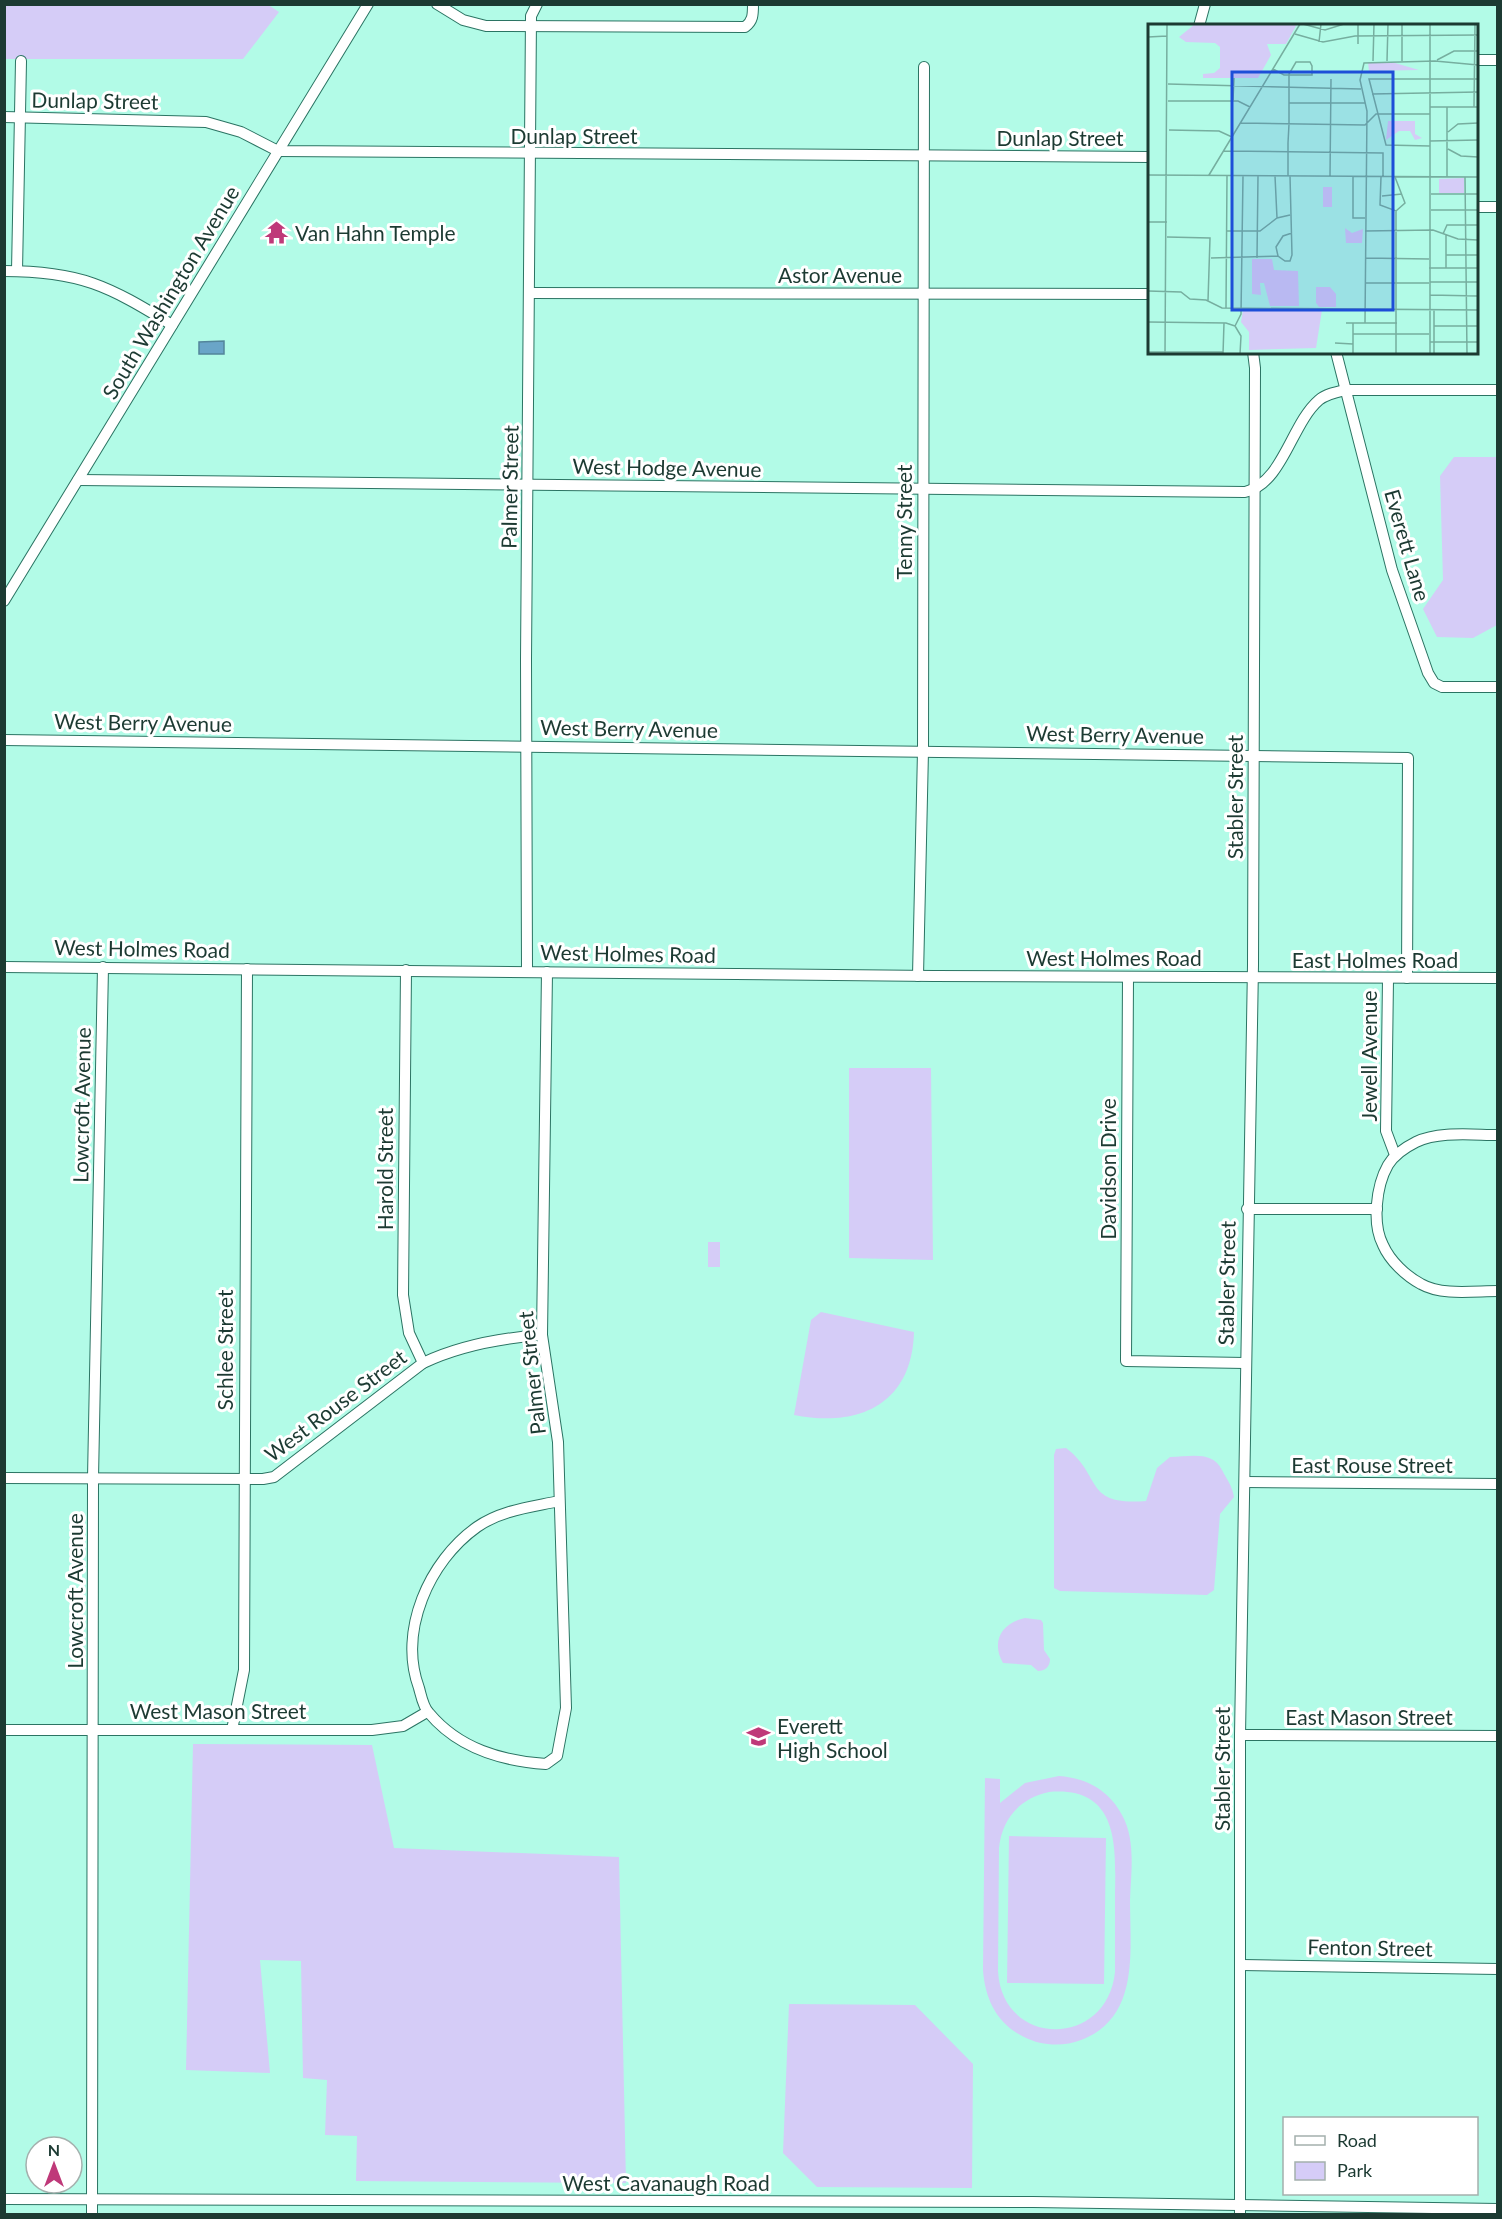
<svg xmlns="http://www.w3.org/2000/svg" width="1502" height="2219" font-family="Lato,sans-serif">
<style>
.green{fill:#d5ccf7;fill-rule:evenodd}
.water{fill:#6aa5c8;stroke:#53859b;stroke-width:1.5}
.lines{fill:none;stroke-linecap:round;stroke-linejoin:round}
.minor-casing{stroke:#2b7463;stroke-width:12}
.minor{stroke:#fff;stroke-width:10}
.labels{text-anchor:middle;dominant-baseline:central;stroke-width:6;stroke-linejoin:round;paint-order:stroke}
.street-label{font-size:21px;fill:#1c3a32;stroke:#fff}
.poi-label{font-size:21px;fill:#1c3a32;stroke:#fff;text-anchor:start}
.inset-road{fill:none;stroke:#76ae9f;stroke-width:1.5}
.view{fill:#1d4ed8;fill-opacity:0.15;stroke:#1d4ed8;stroke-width:3}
.inset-edge{fill:none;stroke:#1c3a32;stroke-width:3}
</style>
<rect width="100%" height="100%" fill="#b2fbe7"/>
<g class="green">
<polygon points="267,4 279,12 243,59 5,59 4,5"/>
<polygon points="1454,457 1497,457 1497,625 1473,638 1437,637 1423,609 1443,580 1440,476"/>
<polygon points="849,1068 931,1068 933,1260 849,1258"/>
<rect x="708" y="1242" width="12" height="25"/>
<path d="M821,1312L914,1332C912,1404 859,1428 794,1415L811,1320Z"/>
<path d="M1066,1448C1103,1476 1083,1506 1146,1501L1157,1468L1170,1457C1190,1457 1212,1450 1222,1470C1227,1480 1232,1485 1234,1497L1220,1514L1214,1590L1207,1595L1060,1591L1054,1588V1455L1056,1449Z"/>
<path d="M1025,1618L1041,1620L1043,1623L1044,1650L1050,1659C1050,1667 1045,1671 1038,1671L1031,1665L1003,1663C991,1642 1001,1623 1025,1618Z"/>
<polygon points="193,1744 372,1745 394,1848 619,1857 626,2183 356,2181 357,2136 325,2135 327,2080 303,2078 301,1961 260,1960 270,2073 186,2070"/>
<path d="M1059,1776C1086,1778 1109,1790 1122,1815C1136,1840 1131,1873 1130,1900C1130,1951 1140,2018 1081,2040C1063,2047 1042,2046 1024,2037C997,2024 985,1999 983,1970L985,1778L1000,1779V1803L1025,1783ZM1049,1792C1118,1786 1116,1844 1115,1893C1115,1920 1115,1946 1115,1972C1107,2049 1002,2048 998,1971L999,1848C1002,1819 1020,1798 1049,1792Z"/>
<polygon points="1009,1836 1106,1838 1104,1984 1007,1983"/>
<polygon points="789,2004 915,2005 973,2064 972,2188 817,2187 783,2153"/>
</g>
<polygon class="water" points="224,341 224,354 199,354 199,342"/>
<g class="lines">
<defs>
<g id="minor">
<path d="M437,4L463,20L486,26L745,27C753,21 753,15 753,4"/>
<polyline points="1199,26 1205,4"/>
<polyline points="1476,60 1498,60"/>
<polyline points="4,117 206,122 241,132 278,151 1150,157"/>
<polyline points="1476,207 1498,207"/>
<path d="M4,271C80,271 109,286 172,325"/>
<polyline points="17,271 21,61"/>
<polyline points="529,293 1150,294"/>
<polyline points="1336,352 1392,570 1428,673 1434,683 1442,687 1498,687"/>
<path d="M78,480L1245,492C1283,483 1291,424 1319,400C1326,394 1336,392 1345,390H1498"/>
<polyline points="4,601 368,4"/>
<polyline points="4,740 1408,758 1407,978"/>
<polyline points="4,967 933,976 1498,978"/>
<polyline points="406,970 403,1295 409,1333 423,1363"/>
<polyline points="527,971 526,659 531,16 537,4"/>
<path d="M547,972L542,1335L558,1442L566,1708L557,1756L546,1764C502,1761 459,1749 429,1713C423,1707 421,1695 419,1688C398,1631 429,1561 477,1527C501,1510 532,1507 559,1501"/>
<polyline points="918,976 923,751 924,67"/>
<polyline points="1128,977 1126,1361 1245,1363"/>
<polyline points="1388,979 1386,1131 1395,1155"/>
<path d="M1498,1135C1472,1135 1439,1131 1416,1142C1406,1147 1394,1155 1388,1165C1376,1186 1372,1224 1383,1245C1390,1261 1406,1276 1421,1284C1442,1296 1474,1291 1498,1291"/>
<polyline points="1247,1209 1377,1209"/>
<path d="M4,1478L263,1479L274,1477L423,1363C461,1345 501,1338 542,1335"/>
<polyline points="1245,1482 1498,1484"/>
<polyline points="4,1730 372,1730 403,1726 427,1712"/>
<polyline points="232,1730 244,1670 247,969"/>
<polyline points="1240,1735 1498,1736"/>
<polyline points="1242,1965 1498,1969"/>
<polyline points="4,2199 1033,2202 1498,2209"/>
<polyline points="92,2214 93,1478 103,967"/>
<polyline points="1240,2214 1240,1735 1253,965 1255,368 1253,352"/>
</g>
</defs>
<use href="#minor" class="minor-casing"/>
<use href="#minor" class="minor"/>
</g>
<defs>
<symbol id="temple-bare" viewBox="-9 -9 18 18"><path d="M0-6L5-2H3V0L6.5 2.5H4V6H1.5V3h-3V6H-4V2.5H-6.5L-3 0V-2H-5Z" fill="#bf3979" stroke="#fff" stroke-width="2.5" paint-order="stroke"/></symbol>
<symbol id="school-bare" viewBox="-9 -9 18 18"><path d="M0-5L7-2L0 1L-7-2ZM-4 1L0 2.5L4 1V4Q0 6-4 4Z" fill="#bf3979" stroke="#fff" stroke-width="2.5" paint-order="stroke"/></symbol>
</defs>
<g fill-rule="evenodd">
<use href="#temple-bare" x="260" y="216" width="33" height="33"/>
<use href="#school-bare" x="742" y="1720" width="33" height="33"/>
</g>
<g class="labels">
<g class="street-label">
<text transform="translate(95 100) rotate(1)">Dunlap Street</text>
<text x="574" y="135">Dunlap Street</text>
<text x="1060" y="137">Dunlap Street</text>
<text x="840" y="274">Astor Avenue</text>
<text transform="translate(170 292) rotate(-59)">South Washington Avenue</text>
<text transform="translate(667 467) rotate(1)">West Hodge Avenue</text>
<text transform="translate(509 487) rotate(-89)">Palmer Street</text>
<text transform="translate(903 522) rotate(-90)">Tenny Street</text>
<text transform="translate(1408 545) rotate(74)">Everett Lane</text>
<text transform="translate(143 722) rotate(1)">West Berry Avenue</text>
<text transform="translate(629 728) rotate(1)">West Berry Avenue</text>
<text transform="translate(1115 734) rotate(1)">West Berry Avenue</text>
<text transform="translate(1234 797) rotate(-90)">Stabler Street</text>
<text transform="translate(142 948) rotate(1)">West Holmes Road</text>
<text transform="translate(628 953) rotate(1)">West Holmes Road</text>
<text x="1114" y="957">West Holmes Road</text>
<text x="1375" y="959">East Holmes Road</text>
<text transform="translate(1368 1056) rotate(-90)">Jewell Avenue</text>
<text transform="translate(81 1105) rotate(-89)">Lowcroft Avenue</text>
<text transform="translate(384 1169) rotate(-90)">Harold Street</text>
<text transform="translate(1107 1169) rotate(-90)">Davidson Drive</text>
<text transform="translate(1226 1283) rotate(-89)">Stabler Street</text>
<text transform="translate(224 1350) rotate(-90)">Schlee Street</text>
<text transform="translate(531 1373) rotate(-96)">Palmer Street</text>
<text transform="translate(335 1405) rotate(-37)">West Rouse Street</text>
<text x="1372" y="1464">East Rouse Street</text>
<text transform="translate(74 1591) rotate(-90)">Lowcroft Avenue</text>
<text x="218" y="1710">West Mason Street</text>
<text x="1369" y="1716">East Mason Street</text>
<text transform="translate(1221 1769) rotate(-90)">Stabler Street</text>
<text transform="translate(1370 1947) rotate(1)">Fenton Street</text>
<text x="666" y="2182">West Cavanaugh Road</text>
</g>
<g class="poi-label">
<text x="295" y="232">Van Hahn Temple</text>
<text x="777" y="1725">Everett<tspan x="777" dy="24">High School</tspan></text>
</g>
</g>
<g transform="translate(1148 24)">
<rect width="330" height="330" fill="#b2fbe7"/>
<path d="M47,0H149L138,20H119L123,31L110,54H55V50L66,49L72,44V23L67,19L38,18L31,13ZM220,38L247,39L271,46L221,47ZM240,97H267V110L274,114L267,116L262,107H251L238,116ZM316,154V169H291V155ZM175,163H184V183H175ZM197,204L204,209L215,205L214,219H198ZM104,235H124L126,246L150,247L151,282H122L116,259H112L113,271L104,270ZM168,263H182L188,270V283H171L168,279ZM95,286H174L168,324L101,326V308L93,298Z" fill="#d5ccf7"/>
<path class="inset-road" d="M155,0L177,6L196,0M210,0V20M147,10L175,18L207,12L330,11M0,13L19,12M171,18L173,0M289,36L306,27H330M225,37L226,0M239,37L240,0M254,37V0M125,45L136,51H164V42L162,38H148L141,50V100L140,119V152M20,60L213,65M224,70L330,68M85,76L86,54M20,77H90L102,83M141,79H217M282,83H330M326,83L327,0M92,99L217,101L228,90H282M21,106L71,107L84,113M300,108L310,100L330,99M282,117L330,116M282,122L238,121L221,55H330M300,125L313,132L330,133M75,127L235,129V153M0,151L330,153M61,151L152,0M127,152L129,194M142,152L144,231L142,237H137L130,232L128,223L135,212L144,209M182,152L183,55M205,153V194H217M233,153L232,181L248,187L257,179L247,153M299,153V83M317,153L319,330M283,170H330M234,172L254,170M283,186H330M248,187V330M0,198H19M79,207H112L129,194L142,191M217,207L285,206L310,215L330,216M295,210L299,201H330M19,213L62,214L60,277M298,231H330M63,234L130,232M109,234L110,152M217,234L281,235M281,244H330M298,244V211M282,258H330M217,259H281M0,267L33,268L42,275L58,276L74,284L330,286M282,271L330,272M78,284L79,152M286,285V330M0,298L78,299L87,302M198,299H249M217,299L219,87L212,56L216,39L287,37L330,41M87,302L93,290L95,152M87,302L93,312L92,330M286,302H330M205,310H281M282,318H330M187,319L205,320M0,328H75M17,330L19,0M75,330L76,299M186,330H246M205,330V299M282,330V0"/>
<path class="view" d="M84,48H245V286H84Z"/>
<rect width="330" height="330" class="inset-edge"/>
</g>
<rect width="1502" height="2219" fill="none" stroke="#1c3a32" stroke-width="12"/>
<rect x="1283" y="2117" width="195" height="78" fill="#ffffff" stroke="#a4b0ad" stroke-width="1.5"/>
<rect x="1295" y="2136" width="30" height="9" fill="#ffffff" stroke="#a4b0ad" stroke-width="1.5"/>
<text x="1337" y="2147" font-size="18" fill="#1c3a32">Road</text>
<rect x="1295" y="2162" width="30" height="18" fill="#d5ccf7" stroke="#a4b0ad" stroke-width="1.5"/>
<text x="1337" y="2177" font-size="18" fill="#1c3a32">Park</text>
<g transform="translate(54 2165)"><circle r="28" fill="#ffffff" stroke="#a4b0ad" stroke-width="1.5"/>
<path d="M0-4.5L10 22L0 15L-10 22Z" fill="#bf3979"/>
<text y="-9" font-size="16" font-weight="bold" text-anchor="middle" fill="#1c3a32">N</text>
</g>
</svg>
